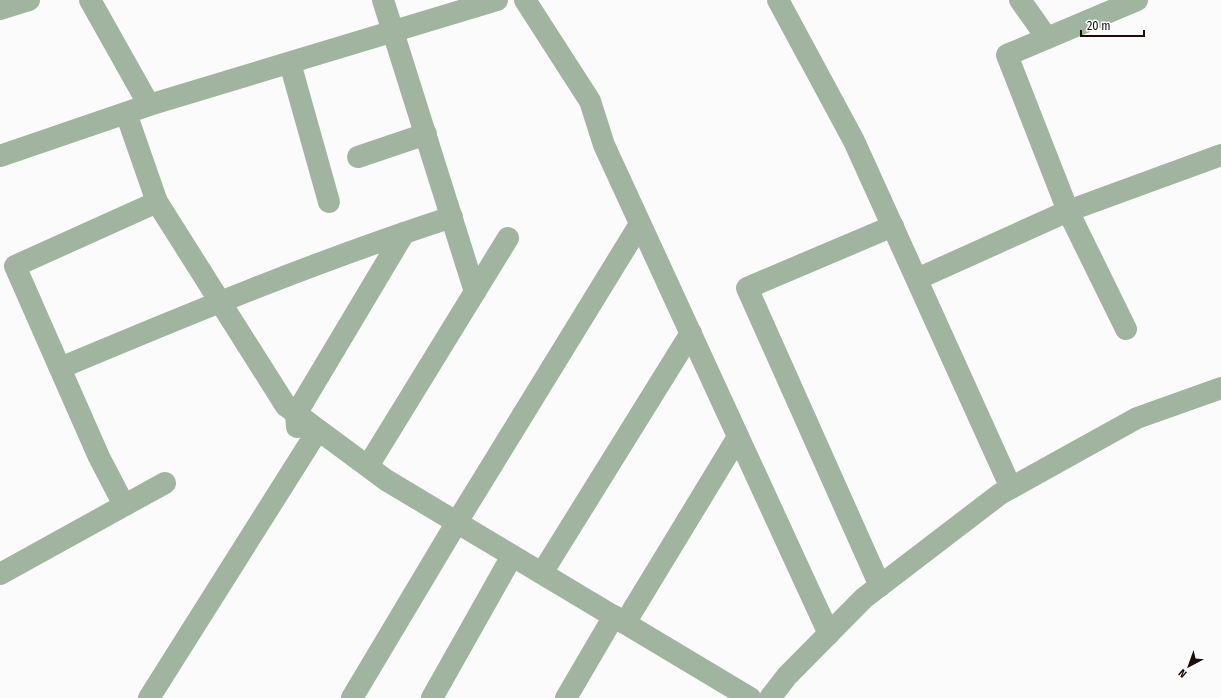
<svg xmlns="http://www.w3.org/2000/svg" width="1221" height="698" font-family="'Fira Sans Condensed',sans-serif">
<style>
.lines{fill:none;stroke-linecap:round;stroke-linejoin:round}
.minor{stroke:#a0b4a0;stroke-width:22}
</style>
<rect width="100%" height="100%" fill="#fbfbfb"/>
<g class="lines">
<g class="minor">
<polyline points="90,0 149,105"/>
<polyline points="383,0 475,292"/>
<polyline points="525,0 590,101 604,145 829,634"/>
<polyline points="778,0 854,141 1011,488"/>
<polyline points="1020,0 1047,38"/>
<polyline points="0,9 29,0"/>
<polyline points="290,63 329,202"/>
<polyline points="126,113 157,202 286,406 386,480 750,698"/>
<polyline points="0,156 149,105 497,0"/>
<polyline points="358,157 426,134"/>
<polyline points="917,279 1068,211 1221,155"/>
<polyline points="1126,329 1068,211 1007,55 1137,0"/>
<path d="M60,368C189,314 319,260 452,217"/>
<polyline points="297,427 296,414 404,233"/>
<polyline points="368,466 508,238"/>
<polyline points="124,505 99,457 15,266 157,202"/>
<polyline points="542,573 691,333"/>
<polyline points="0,574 165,483"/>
<polyline points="880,586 747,288 893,226"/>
<polyline points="625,623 738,437"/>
<polyline points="149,698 318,430"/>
<polyline points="352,698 457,522 640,224"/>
<polyline points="432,698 512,556"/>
<polyline points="566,698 614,616"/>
<polyline points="770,698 787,676 864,598 1000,494 1137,418 1221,388"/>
</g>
</g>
<g transform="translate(1189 666) rotate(221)" stroke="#ffffff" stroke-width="3" paint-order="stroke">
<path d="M0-3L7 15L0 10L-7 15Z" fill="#1a0d08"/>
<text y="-6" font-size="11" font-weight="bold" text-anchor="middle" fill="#1a0d08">N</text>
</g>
<path d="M1081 30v6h63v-6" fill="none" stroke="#1a0d08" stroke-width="2"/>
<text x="1087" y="30" font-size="12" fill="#1a0d08" stroke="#ffffff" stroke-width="3" paint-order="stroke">20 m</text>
</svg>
